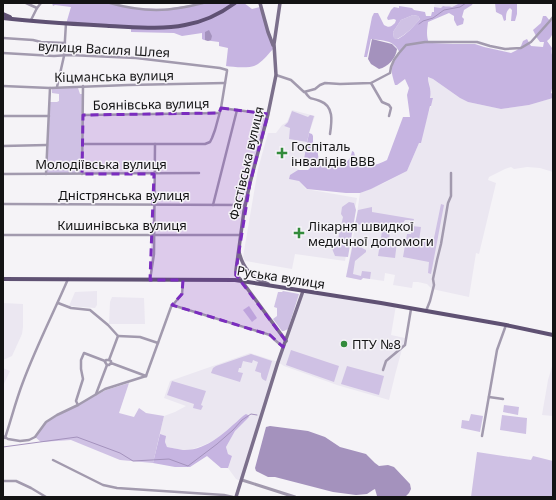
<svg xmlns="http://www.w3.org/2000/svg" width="556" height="500" font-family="'Noto Sans',sans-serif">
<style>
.built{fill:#ebe7f1;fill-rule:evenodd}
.green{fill:#cfc1e4}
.forest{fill:#c6b4e1;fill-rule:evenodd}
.water{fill:#a492bd}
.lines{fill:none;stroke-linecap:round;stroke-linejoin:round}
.stream{stroke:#a492bd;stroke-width:1}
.minor{stroke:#a29aae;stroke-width:2.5}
.tertiary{stroke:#a29aae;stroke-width:3}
.secondary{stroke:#7b6f8b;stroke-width:3.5}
.primary{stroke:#5f5173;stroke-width:4}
.marked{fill:#7b2cbf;fill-opacity:0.2;stroke:#7b2cbf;stroke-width:3;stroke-dasharray:8 5;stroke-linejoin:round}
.poi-dot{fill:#328b3b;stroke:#f5f3f7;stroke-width:1.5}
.labels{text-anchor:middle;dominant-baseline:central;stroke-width:3;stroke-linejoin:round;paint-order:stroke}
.street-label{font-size:13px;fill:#131314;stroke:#f5f3f7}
.poi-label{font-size:13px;fill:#131314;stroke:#f5f3f7;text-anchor:start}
</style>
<rect width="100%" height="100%" fill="#f5f3f7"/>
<g class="built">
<polygon points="435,3 460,3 451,7 441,8 434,7"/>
<polygon points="428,77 433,79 460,98 468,102 501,109 529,105 553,98 553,172 540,168 527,167 514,169 511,167 505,169 489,177 488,180 496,183 479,254 476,253 469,297 432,289 427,284 418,282 413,282 412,288 393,285 395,275 385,273 384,281 363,278 361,280 346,277 355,227 360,193 384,183 407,171 419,143 431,105 433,99 430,98 431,93"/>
<path d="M292,110L315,116L309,133L304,163L308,165L306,180L297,179L306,189L357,198L345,261L295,254L292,269L245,261L243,257L258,169L268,133H276L282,125L287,122ZM308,117L309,133L307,142L290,127L284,126L288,122ZM296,164L308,166L307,172L298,171L299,169L295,168Z"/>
<polygon points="97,291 97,305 95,308 69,306 75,292"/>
<polygon points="302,291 396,305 391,335 405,338 395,375 389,400 337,385 284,366 278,362 241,481 236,479 228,468 232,456 228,454 226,447 235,431 249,417 243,416 223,434 211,442 204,445 190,450 183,450 167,447 165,442 166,439 160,434 164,416 175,412 186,406 164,398 170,381 250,353 278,362"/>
<polygon points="112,297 144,298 145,324 109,324 110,302"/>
<polygon points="3,303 23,304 23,327 22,334 12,356 3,360"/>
<polygon points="553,363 553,416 542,415 548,380"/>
<polygon points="3,368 10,371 3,386"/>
</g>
<g class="green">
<path d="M413,15L418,16L420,19C413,27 407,34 397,39L394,38L393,32L401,20Z"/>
<polygon points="53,88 78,88 80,94 83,94 82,174 46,174 49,102 57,102 59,101 59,94 52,93 52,89"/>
<polygon points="292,111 308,117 310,115 314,116 309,133 307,142 289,139 290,128 284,126 288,122"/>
<polygon points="349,202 354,203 356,210 348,257 335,256 331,246 327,245 327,243 337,244 343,217 341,214 342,207"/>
<polygon points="441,204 444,205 431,274 428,273 429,262 403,257 407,234 411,234 412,226 421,227 419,241 433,243"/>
<polygon points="372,207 372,212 414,219 413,223 411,223 410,220 405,220 403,223 391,225 389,239 397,242 395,258 378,256 383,225 376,225 369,226 355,224 358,210"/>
<polygon points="354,239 362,240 362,248 366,250 366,252 355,261 353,274 361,276 362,271 371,272 370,279 363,278 361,280 346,277"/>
<polygon points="283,291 299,294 288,329 284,331 282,331 273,319 277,316 277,308 274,307 278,292 282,292"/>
<polygon points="249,306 257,318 252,322 243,310"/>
<polygon points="291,350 339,366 334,382 286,365"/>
<path d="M251,354L272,361L266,381C261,379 261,377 261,373L255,371L258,362L253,360L252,363L243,361L241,368H239L238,372L243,373L240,382L211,373L213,368L216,366Z"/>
<polygon points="347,366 384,376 379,395 341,384"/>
<polygon points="172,381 206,391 201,405 203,406 201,410 193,408 194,404 167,395"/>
<polygon points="129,383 119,413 134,417 139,408 146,413 164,416 153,463 120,460 71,440 41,442 35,437 46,422 106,390"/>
<polygon points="504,405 519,407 518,415 503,412"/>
<polygon points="471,414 483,416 480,432 461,428 462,420 469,421"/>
<polygon points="502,415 527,418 526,434 500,430"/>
<polygon points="477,452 531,460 533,456 553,461 553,497 471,497"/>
</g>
<g class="forest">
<path d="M52,3H109L129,8L165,9L204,3H242L243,4L244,3L252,9L260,7L274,48C269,53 264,60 258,64C251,69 234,67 226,66L228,48L219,46V42L204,40L202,39V33L182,36L174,33L131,32V27L66,24L71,7L55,5L53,6Z"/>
<path d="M460,3H473L472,5L464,10L462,17L464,19L463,24L457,26L454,20V16L449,13L428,22C427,30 426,36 429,43H432L453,44H475L484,47L511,53L517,50L521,46L523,41L527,39L531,46L543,47L544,42H540L537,38L533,30L541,23L543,16H546L550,21L553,20C553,29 555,35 547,41L552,48C551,52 552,55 553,59C554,70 554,82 551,93L553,94V98L529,105L501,109L468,102L460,98L433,79L428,77C428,85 432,89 430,98H433L431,106H430L421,143H419L407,171L371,189L360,193H346L307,189L299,181L289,179L290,175L298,170H308L310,168L309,165L303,164L309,133L312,134L313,136V147L317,148L319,161L328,163H345C349,160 351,157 352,151L354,152C355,155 355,159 357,161C364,171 379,164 387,160L403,117H410L407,95L409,88L405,79L397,85H395C390,68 390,67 400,53C398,50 397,47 394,45C389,40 378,40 371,39L367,57H364L372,17L374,13H378L384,25C389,28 391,27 395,23L396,20L394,19L388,20L387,18L391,10L394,7L399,8V6L412,8L414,10L425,12L426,16H431L432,12H434V7L441,8L443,6C446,7 449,6 452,7ZM413,15L418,16L420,19C413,27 407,34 398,39L394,38L393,32L401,20Z"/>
<path d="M495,3H517V14L515,21H511L512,10L510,8C506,11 506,15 506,20L504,21L502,15L496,12Z"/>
<path d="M246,414L248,415L249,417L235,431L226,447L228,454L232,456L228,468H221L207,456L190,467H175L153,463L160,434L166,436L165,442L167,447C172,448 178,449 183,450C207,451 226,431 243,416Z"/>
</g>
<g class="water">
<polygon points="209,30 212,36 211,40 208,41 205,40 205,32"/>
<path d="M372,39L392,44L397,49C396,58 388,67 379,69L371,64L368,59Z"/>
<polygon points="270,426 308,431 325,437 340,447 366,454 375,463 379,466 388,465 394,467 410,484 411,489 409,493 406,496 379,497 377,496 375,489 373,490 367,494 356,495 333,492 275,477 268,477 256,471 255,468 266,427"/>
</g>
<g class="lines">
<g class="stream">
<polyline points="419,24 423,21 433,18 444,10 460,7 466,3"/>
<polyline points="3,447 77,437 120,453 133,461 169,459 188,466 217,444 233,430 242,420 251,414 257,415"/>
</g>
<g class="minor">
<polyline points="26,3 37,8"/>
<path d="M110,3C131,9 156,12 179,8C187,7 195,5 203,3"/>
<polyline points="31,20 37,8 41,3"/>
<polyline points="3,38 33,40 41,42 65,43"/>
<polyline points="3,53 54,56 69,55 136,58 220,68 227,70 227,71 221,108 215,130 212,138 210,142 205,144 83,144"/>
<polyline points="276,75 291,80 304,92 315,89 320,85 325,83 340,84 371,83 390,73 391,67 394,60 399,53 406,45 425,42 477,42 490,46 505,49 521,48 531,42 549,22 553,17"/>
<polyline points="371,83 382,102 389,105 391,108 389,116"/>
<polyline points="3,86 50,88 128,85 225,83"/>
<polyline points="57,87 64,56 66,23"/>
<path d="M305,92C311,101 311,97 320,101C334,106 332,121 330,134"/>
<polyline points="221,108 268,114"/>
<polyline points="83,115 219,113"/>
<polyline points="3,116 49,116"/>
<polyline points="3,146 47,145"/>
<polyline points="3,174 199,173"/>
<polyline points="46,174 50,88"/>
<polyline points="82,174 83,86"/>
<polyline points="3,204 245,205"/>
<polyline points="213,205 237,110"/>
<polyline points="3,235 240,235"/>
<polyline points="150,280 154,254 155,144"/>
<polyline points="58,303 71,308 90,310 108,325 118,336 109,360"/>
<polyline points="172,305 270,335 276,341 283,347"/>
<polyline points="426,311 430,301 434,285 433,279 437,260 441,244 448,203 451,196 451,173"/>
<polyline points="118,336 140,337 158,343"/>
<polyline points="111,363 109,365 107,365 105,362 106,360 109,360 111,361 111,363 146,376"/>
<polyline points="383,370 386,361 405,345 411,309"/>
<polyline points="146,376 171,307 182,294 183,280"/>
<polyline points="96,394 107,365"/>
<polyline points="489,397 503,399"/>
<polyline points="78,405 76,401 83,379 81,369 81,360 84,353 105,361"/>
<polyline points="3,436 8,439 20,441 29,440 35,437 46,422 57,415 78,405 105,389 146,376"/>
<polyline points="482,436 497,350 506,325"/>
<path d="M5,438C11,420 16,400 23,382C36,347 53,314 68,279"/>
<polyline points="53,460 103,485 117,488 132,489 224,495 233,497"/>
<polyline points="3,481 16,481 31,488 46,497"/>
</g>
<polyline class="tertiary" points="242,480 295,497"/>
<g class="secondary">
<polyline points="260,3 268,32 273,45"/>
<polyline points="280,3 274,44 276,75 268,114 250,183 244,211 236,270 236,275 241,280 286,341"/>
<path d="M239,252C243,268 251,278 268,284"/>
<polyline points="236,497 278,362 303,291"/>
</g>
<g class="primary">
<polyline points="3,14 10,17"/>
<path d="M3,18C38,22 74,24 109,26C134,27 161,30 185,25C203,22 220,14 235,3"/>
<polyline points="3,279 235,280 381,303 506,325 553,335"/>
</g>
</g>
<path class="marked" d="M221,108L268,114L250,183L236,270V275L286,341L283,347L270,335L172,305L182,294L183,280H150L154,174H82L83,115L219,113Z"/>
<g class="poi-dot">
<path d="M280 147h4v4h4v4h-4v4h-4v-4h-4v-4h4z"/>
<path d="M297 227h4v4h4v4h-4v4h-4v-4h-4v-4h4z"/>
<circle cx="344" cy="344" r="4"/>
</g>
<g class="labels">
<g class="street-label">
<text transform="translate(104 49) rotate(3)">вулиця Василя Шлея</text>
<text transform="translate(114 76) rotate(-1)">Кіцманська вулиця</text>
<text transform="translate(151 104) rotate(-1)">Боянівська вулиця</text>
<text transform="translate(246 163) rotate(-77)">Фастівська вулиця</text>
<text x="101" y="164">Молодіївська вулиця</text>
<text x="124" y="195">Дністрянська вулиця</text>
<text x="122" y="225">Кишинівська вулиця</text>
<text transform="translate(281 277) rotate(9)">Руська вулиця</text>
</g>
<g class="poi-label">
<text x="291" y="146">Госпіталь<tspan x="291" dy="15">інвалідів ВВВ</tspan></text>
<text x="308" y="226">Лікарня швидкої<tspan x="308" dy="15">медичної допомоги</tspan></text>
<text x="352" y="344">ПТУ №8</text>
</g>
</g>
<rect width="556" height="500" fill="none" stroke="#131314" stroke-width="8"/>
</svg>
